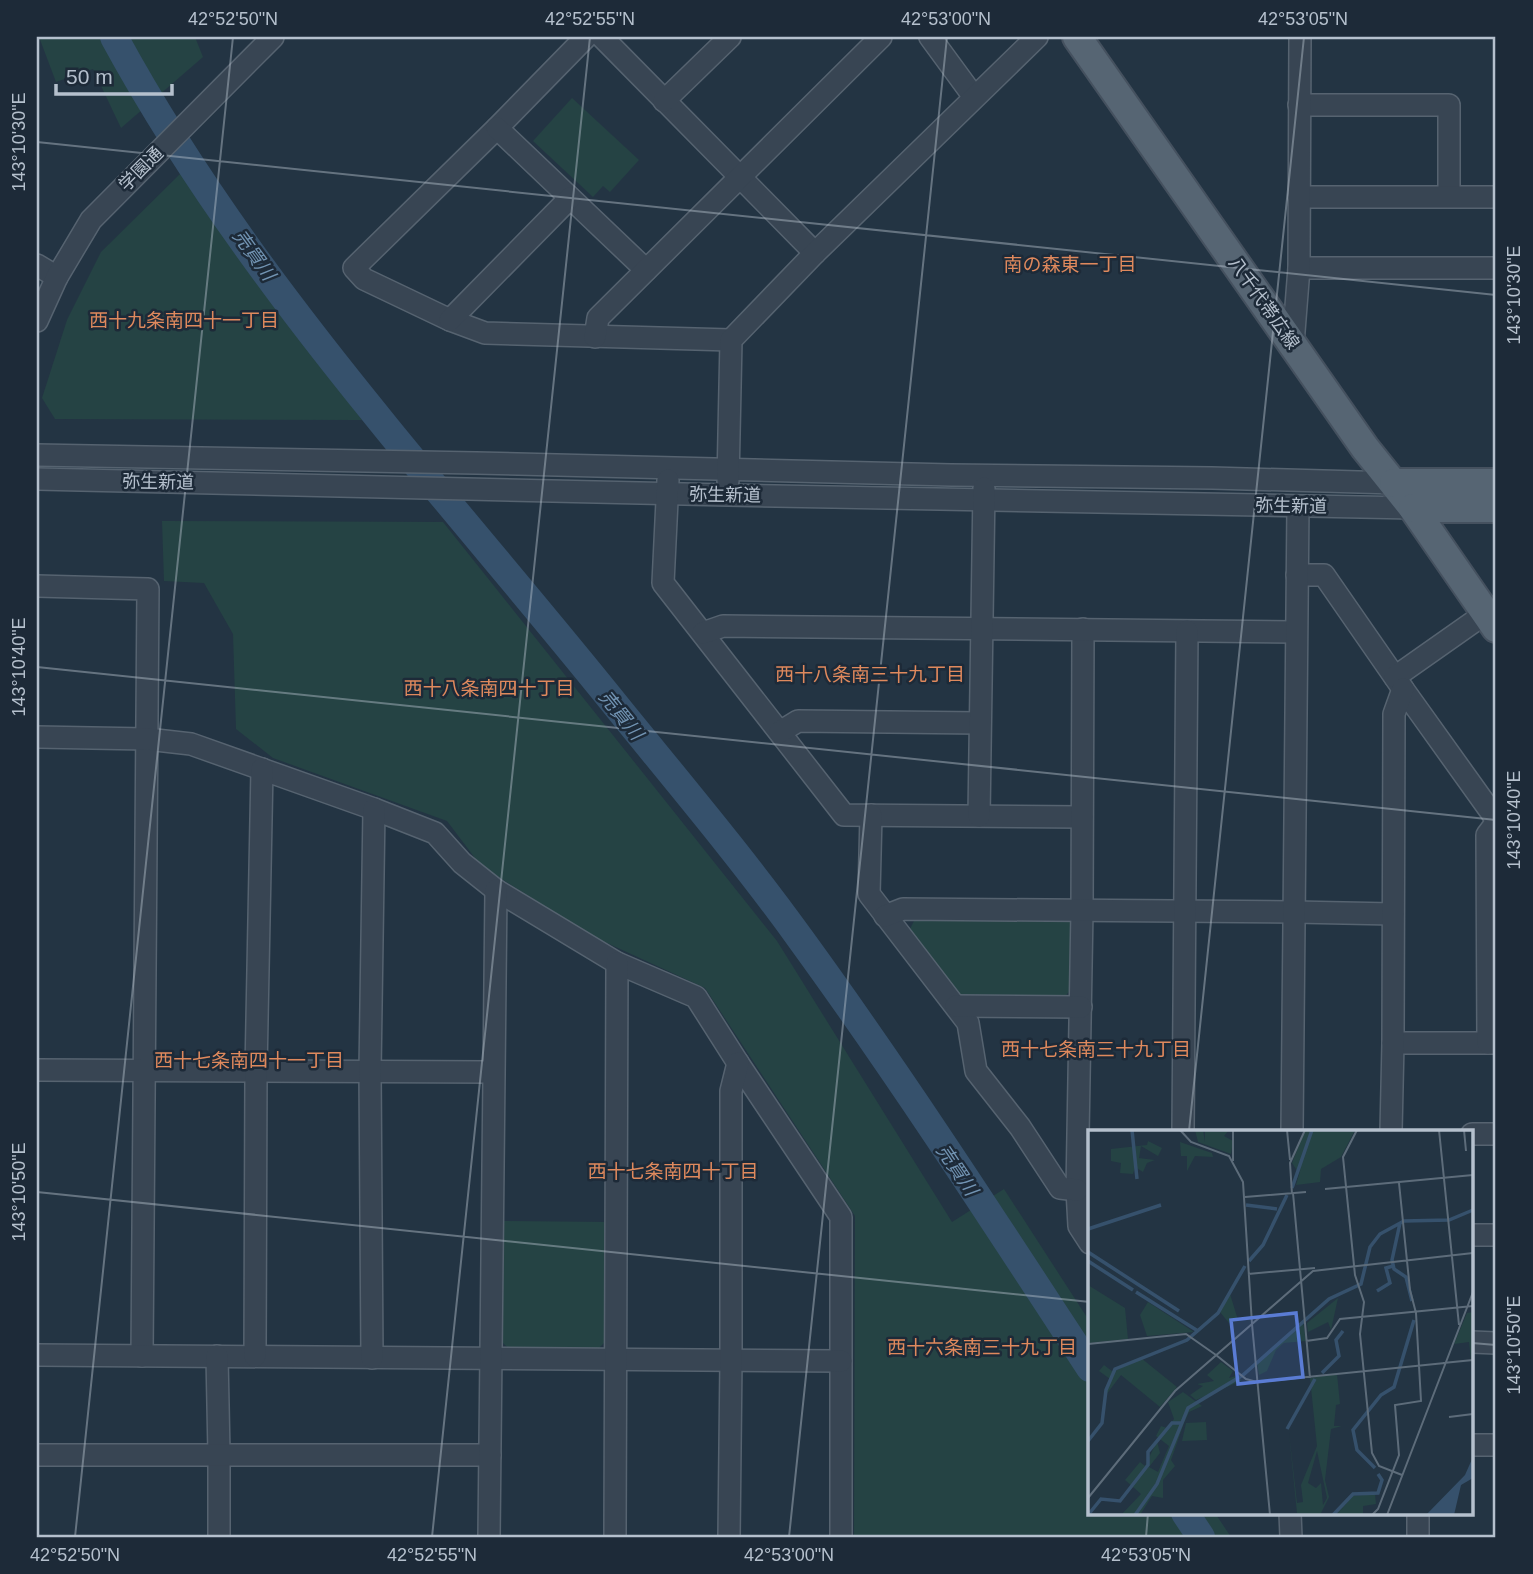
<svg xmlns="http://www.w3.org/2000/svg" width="1533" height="1574" font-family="Helvetica,'Noto Sans JP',sans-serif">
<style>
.green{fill:#254344}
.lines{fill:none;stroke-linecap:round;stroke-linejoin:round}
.river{stroke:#36516c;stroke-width:28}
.minor-casing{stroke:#566370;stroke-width:24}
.major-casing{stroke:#45515f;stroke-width:32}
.minor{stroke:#384553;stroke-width:21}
.major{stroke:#566573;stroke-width:28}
.ticks{fill:none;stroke:#b5c0cd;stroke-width:2;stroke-opacity:0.45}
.labels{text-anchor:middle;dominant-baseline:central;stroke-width:5;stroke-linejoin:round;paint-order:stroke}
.street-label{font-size:18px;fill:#b5c0cd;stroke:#1d2a38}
.water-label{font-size:19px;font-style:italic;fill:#7294b3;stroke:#1d2a38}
.neighbourhood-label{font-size:19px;fill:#df895d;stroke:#1d2a38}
.inset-river{fill:none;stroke:#36516c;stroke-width:3.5}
.inset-road{fill:none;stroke:#5d6c7a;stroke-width:2}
.view{fill:#5a7cd4;fill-opacity:0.15;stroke:#5a7cd4;stroke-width:3.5}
.inset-edge{fill:none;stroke:#b5c0cd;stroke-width:3.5}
.neatline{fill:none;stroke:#b5c0cd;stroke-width:2.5}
.ticks-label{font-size:18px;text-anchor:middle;fill:#b5c0cd}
</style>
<rect width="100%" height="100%" fill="#233443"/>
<g class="green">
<polygon points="39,37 195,37 203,57 121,128 93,69 56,82"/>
<polygon points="572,98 639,160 610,192 603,186 593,197 533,141"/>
<polygon points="181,173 362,420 55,419 42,398 67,320 101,252"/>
<polygon points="162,521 443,522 777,941 952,1222 1004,1189 1090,1322 1090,1513 1215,1513 1231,1537 854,1537 855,1216 705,988 594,937 481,866 447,821 273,758 236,729 233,634 204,583 164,581"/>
<polygon points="915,919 1070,919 1073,986 1065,997 959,995 908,933"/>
<polygon points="504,1221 608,1222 607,1340 596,1351 512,1352 502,1342"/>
</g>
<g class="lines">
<g class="river">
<path d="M114,37C249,286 446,493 622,713C683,788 746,863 802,941C903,1080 996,1224 1090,1368"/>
<polyline points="1185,1513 1201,1537"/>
</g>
<defs>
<g id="minor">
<polyline points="586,37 497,128 354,268 364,279 450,320 485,333 731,340"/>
<polyline points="602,37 815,253"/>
<polyline points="930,37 974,97"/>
<polyline points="664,101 730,37"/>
<polyline points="1299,105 1449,105 1449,196"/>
<polyline points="497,128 646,270"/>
<polyline points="1299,197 1496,197"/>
<polyline points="37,265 57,277"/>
<polyline points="1299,268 1496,268"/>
<polyline points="450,320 570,198"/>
<polyline points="37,321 57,277 91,220 273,37"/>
<polyline points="595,337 598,318 881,37"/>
<polyline points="1293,344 1299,268 1300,37"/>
<polyline points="37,455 476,463 951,475 1212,478 1394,483"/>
<polyline points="37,479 728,495 1413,508"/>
<polyline points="668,480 663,583 844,815 1082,817"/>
<polyline points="728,481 731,340 815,253 1037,37"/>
<polyline points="1297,575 1324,575 1403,689 1496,819"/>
<polyline points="37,586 148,589 142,1356"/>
<polyline points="1083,629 1082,911 1077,1190 1079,1226 1090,1243"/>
<polyline points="703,633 723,626 1296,632"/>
<polyline points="1395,677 1486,613"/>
<polyline points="780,732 798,721 980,723"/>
<polyline points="37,737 147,739 191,744 374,809 435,833 462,863 496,890 617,963 696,997 738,1063 841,1217 841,1537"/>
<polyline points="871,815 869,894 968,1023 976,1071 1020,1127 1060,1188 1077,1190"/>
<polyline points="979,816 984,488"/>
<polyline points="885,916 903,909 1295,912 1393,914"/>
<polyline points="956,1006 1081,1007"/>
<polyline points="1393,1043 1496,1043"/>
<polyline points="1488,1043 1487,835 1496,823"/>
<polyline points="37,1070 493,1072"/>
<polyline points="1183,1131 1187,631"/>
<polyline points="1292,1131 1298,506"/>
<polyline points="1391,1131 1393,1043 1394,714 1403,689"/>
<polyline points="1472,1134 1496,1134"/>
<polyline points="1472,1235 1496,1235"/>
<polyline points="1472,1342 1496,1343"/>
<polyline points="37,1355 841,1361"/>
<polyline points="217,1356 219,1454 219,1537"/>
<polyline points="255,1356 256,1070 262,769"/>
<polyline points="372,1358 370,1071 374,809"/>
<polyline points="1472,1445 1496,1445"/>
<polyline points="37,1455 490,1455"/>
<polyline points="1290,1513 1291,1537"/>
<polyline points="1418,1513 1418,1537"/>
<polyline points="489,1537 496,890"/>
<polyline points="615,1537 617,963"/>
<polyline points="729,1537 731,1360 731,1091 738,1063"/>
</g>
<g id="major">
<polyline points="1077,37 1365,448 1413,508 1496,628"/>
<polyline points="1394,483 1496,483"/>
<polyline points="1413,508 1496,508"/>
</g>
</defs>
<use href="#minor" class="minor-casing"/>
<use href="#major" class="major-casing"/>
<use href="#minor" class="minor"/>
<use href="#major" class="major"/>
</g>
<path class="ticks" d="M37,142L1496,295M37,667L1496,820M1189,1131L1304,37M37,1192L1090,1302M1472,1343L1496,1345M75,1537L233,37M432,1537L590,37M789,1537L947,37M1146,1537L1148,1513"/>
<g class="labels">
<g class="street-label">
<text transform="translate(141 169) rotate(-45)">学園通</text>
<text transform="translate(1264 303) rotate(55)">八千代帯広線</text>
<text transform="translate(158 482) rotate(1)">弥生新道</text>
<text transform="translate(725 495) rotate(1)">弥生新道</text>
<text transform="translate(1291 506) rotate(1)">弥生新道</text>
</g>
<g class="water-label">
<text transform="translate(254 255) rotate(54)">売買川</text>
<text transform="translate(621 715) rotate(51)">売買川</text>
<text transform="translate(957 1170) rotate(56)">売買川</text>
</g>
<g class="neighbourhood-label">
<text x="1070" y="264">南の森東一丁目</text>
<text x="184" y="320">西十九条南四十一丁目</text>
<text x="870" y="674">西十八条南三十九丁目</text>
<text x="489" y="688">西十八条南四十丁目</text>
<text x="1096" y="1049">西十七条南三十九丁目</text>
<text x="249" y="1060">西十七条南四十一丁目</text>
<text x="673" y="1171">西十七条南四十丁目</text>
<text x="982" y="1347">西十六条南三十九丁目</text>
</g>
</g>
<g transform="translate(1088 1130)">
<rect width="385" height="385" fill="#233443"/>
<path d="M115,0L117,12V0H141L136,6L145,11L143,24L110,12L107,0ZM217,0H267L253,27L233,39L232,52L208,55L213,38L206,56L210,42L204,33ZM60,11L74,18L70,26L53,16L51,28L67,30L59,33L55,42L47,37L45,44L32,43L33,33L23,31V19L59,15ZM92,12L124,23L125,27L107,26L99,41V26H93ZM0,155L37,178L40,209L0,213ZM142,164L150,190L141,193L132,182ZM250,168L243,200L240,192L220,202L219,193ZM60,172L106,202L59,206L52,185ZM385,182V230H383L381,212L366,214L379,183ZM215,192L218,211L196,213L188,220L179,241L171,245L169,233ZM53,228L89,257L72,277L33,245L18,265L22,249L11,241L16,235L25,242ZM133,232L145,241L141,248L151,245L153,251L108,270L102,265L115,256L109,254L126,251L119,245ZM249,244L252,274L248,275L246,296H254L243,299L237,350L241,367L232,385L209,383L201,303L209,373L215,372L213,355L229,316L222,248ZM229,321L239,368L235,375L233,353L228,358L220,353ZM95,262L114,276L101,282L96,293L83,330L87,336L75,350V368L64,366L52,385H33L53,364L37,350L52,332L57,336L69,311L72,323L61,337L70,342L81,316L68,306L73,296L79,298L86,289L80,272ZM118,292L119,310L94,311L98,293ZM287,364L288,374L275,376V385H248L265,366Z" fill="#254344" fill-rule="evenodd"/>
<path d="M385,327V348L373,355L366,385H338L377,345Z" fill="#36516c"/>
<path class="inset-river" d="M44,0L49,49M204,58L224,0M158,75L189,79M312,93L304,130L306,139L318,147L324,171M0,99L73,75M0,122L91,181M0,131L45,160M161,131L175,115L199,65M289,161L302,153L298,138L305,136M48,162L110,201M234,243L251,226L248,210L255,201M199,299L227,249M0,311L14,293L18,260L27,239L99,210L130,183L157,136M287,338L269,320L265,300L293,265L306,257L326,190M0,385L13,369L32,371L60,335V322L84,293H93M47,385L69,354L100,278L155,245L241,169L273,154L282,117L292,104L316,91L361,90L385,80M245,385L265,364L290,363L294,350L290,344"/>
<path class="inset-road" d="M92,0L103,12L141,26L155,52L164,194M145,0V31M199,0L202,30M269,0L255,27L267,145L276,172L272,204L284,323L291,336L314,345M351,0L371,195M376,0L378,21M237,59L385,45M205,63L222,248M204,64L202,33L217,0M157,67L218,62M160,144L227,138M164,194L182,385M218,211L239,208L252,189L385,176M0,214L98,204L128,225M128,225L158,249L169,252L357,233M355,233L385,230M361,287L385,284M0,368L87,261L225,141L385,123M284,385L290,379L311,325L307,275L333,271L328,183L322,160L311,53M299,385L385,162"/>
<path class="view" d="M208,183L215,247L150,254L143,190Z"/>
<rect width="385" height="385" class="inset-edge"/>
</g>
<rect width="1533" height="1574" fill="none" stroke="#1d2a38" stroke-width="77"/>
<path d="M56 84v10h116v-10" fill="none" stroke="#b5c0cd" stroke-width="3.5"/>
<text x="66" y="84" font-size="21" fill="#b5c0cd" stroke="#1d2a38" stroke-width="5" paint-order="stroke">50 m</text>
<rect x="38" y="38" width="1456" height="1498" class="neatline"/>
<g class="ticks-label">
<text x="233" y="25">42°52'50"N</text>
<text x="590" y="25">42°52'55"N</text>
<text x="946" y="25">42°53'00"N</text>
<text x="1303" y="25">42°53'05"N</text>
<text transform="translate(19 142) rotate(-90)" y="6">143°10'30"E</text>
<text transform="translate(1514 295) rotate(-90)" y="6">143°10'30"E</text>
<text transform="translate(19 667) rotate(-90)" y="6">143°10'40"E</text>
<text transform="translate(1514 820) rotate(-90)" y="6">143°10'40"E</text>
<text transform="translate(19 1192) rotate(-90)" y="6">143°10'50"E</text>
<text transform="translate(1514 1345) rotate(-90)" y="6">143°10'50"E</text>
<text x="75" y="1561">42°52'50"N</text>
<text x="432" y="1561">42°52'55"N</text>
<text x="789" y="1561">42°53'00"N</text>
<text x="1146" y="1561">42°53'05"N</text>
</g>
</svg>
